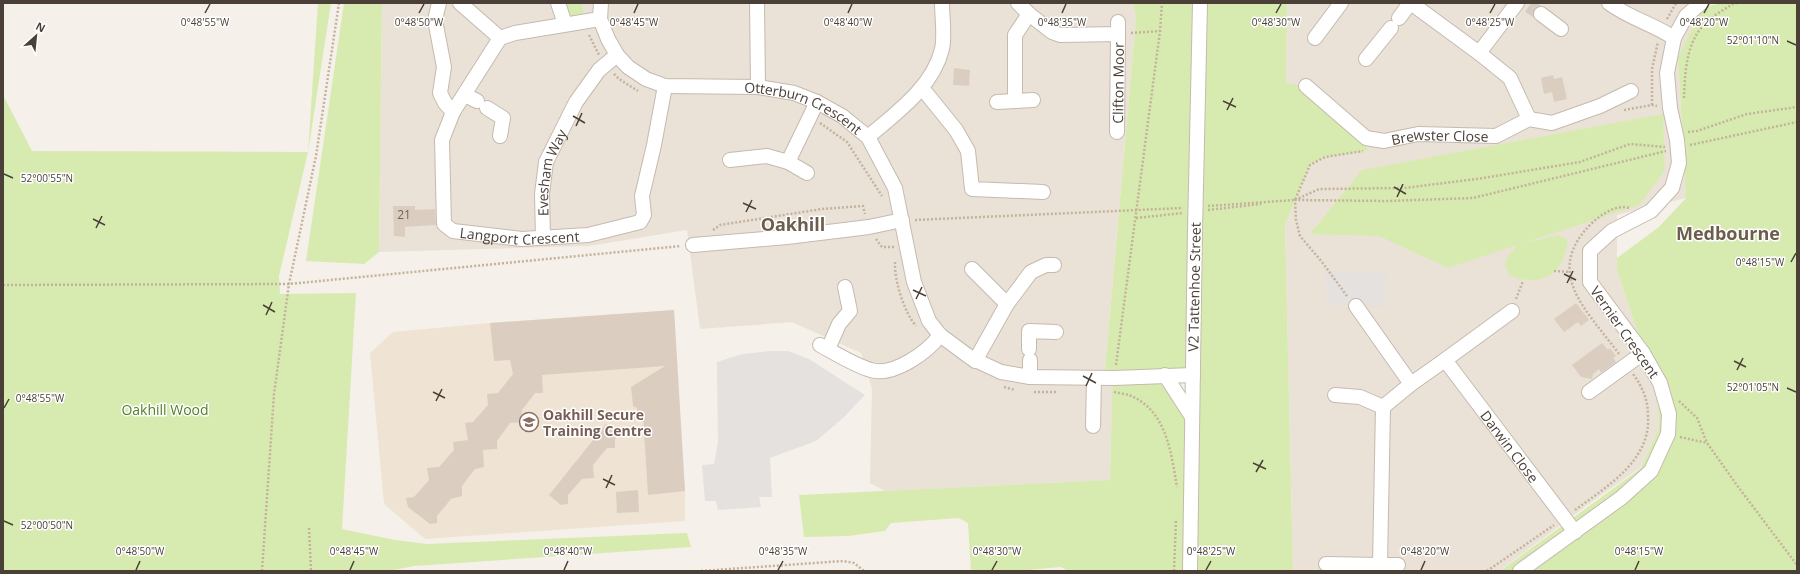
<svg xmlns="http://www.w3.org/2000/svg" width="1800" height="574" font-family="'Open Sans',sans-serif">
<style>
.residential{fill:#eae2d7}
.education{fill:#efe4d3}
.green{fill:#d7ebb0;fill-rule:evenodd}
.parking{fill:#e4e1de}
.building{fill:#dbcec1}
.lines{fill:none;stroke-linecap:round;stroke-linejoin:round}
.minor-tunnel{stroke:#d3cdc5;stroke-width:14;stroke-dasharray:14 7;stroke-linecap:butt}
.minor-casing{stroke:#c5baae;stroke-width:16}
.path{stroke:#c4b29c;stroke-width:2.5;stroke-dasharray:2 2;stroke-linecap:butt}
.minor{stroke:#fff;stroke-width:14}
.minor-bridge-casing{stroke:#c5baae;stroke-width:16;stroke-linecap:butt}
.minor-bridge{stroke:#fff;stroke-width:14}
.ticks{fill:none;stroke:#4a4037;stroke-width:1.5}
.labels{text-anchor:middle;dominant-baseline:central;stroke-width:3;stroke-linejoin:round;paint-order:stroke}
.number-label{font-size:12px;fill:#6e645a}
.street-label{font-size:14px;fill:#4a4037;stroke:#fff}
.park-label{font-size:14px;fill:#517f26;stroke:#fff}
.education-label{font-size:14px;font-weight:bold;fill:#785e54;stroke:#fff;text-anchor:start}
.district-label{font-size:18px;font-weight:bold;fill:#6d5d4d;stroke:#fff}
.ticks-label{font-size:10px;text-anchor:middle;fill:#4a4037;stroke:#fff;stroke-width:3;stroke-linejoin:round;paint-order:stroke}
</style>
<rect width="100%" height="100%" fill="#f5f0e9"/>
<g class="residential">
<polygon points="382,3 558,3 583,21 583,3 1133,3 1136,18 1105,369 1115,370 1112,392 1110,480 885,491 870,483 872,389 861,353 792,322 700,329 687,230 589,246 379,252"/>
<polygon points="1287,3 1699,3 1702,8 1678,59 1686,198 1617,215 1617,270 1657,391 1659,428 1640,468 1597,498 1499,571 1293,571 1285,225 1310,165 1325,157 1367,151 1286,84"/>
</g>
<polygon class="education" points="674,310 685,491 685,521 425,539 384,504 370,353 393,332 490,323"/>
<g class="green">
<polygon points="318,3 331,3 308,152 279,276 280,294 356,293 342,529 395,540 427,544 687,533 691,547 414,566 389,571 3,571 3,95 32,151 308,152"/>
<polygon points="344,3 382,3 379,252 364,264 306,261"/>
<polygon points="558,3 583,3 583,21 565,24"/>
<path d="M1133,3H1287L1286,83L1306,86L1366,138L1367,151L1325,157L1310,165L1285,225L1293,571H1068L1061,567L1016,571H971L968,523L959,518L891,523L885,531L848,536L804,537L799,495L1110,480L1112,392L1115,370H1105L1136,18ZM1166,375L1192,376V416Z"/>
<polygon points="1721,3 1797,3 1797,571 1500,571 1640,469 1659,428 1657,391 1617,270 1617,258 1659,227 1686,198 1678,58 1702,8"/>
<path d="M1663,114L1665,170L1639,205L1524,243L1559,235L1568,240C1564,274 1541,289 1509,275L1505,265L1507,258L1517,245L1448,268L1379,236L1310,234L1362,170Z"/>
</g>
<g class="parking">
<polygon points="1326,271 1386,271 1384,307 1327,305"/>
<polygon points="770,351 788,351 809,359 865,395 843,418 816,441 770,458 772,497 759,497 761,507 718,510 716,501 705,501 702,465 714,464 718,442 717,362 742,354"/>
</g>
<g class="building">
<polygon points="954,68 970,70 969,86 953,85"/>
<polygon points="1553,75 1554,79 1562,77 1567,99 1554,102 1552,92 1544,94 1541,78"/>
<polygon points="393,206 415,206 415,210 435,209 436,225 405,227 405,237 394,236"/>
<polygon points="1576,303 1589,320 1581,326 1578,322 1564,332 1554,319"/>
<polygon points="674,310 685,491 648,495 643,416 638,415 637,408 633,406 631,387 665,366 542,375 543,393 535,393 522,410 521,422 510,423 497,441 497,449 483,450 484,467 475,469 462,486 462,496 451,499 437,516 437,523 430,524 408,507 406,498 414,497 429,480 427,468 439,467 454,450 453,442 468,440 465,423 473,422 488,405 487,394 498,393 513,374 510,360 494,361 490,323"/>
<polygon points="1602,343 1608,350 1610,348 1616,356 1613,358 1616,362 1601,373 1599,369 1593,374 1592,379 1581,377 1572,365"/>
<polygon points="606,424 619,434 615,439 615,448 607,448 593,465 594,478 582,479 568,495 568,504 561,505 549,495"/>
<polygon points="638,490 639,512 617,513 616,492"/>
</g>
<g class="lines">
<polyline class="minor-tunnel" points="1529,6 1541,14"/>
<defs>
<g id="minor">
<polyline points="439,3 435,20 444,67 440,93 445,103 453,112"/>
<polyline points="460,3 500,38"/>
<polyline points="558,3 565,24"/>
<path id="s1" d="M601,3L600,19L608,39L617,55L628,67L646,79L665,86L758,87L794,93L817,102L842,116L868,137L895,188L914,282L929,321L940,335L971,358L1001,372L1030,377L1114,378L1193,375"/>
<polyline points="757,3 758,87"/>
<polyline points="1018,3 1029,14 1015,35 1015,101 1033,100"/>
<polyline points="1411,3 1479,53 1517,3"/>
<path d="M1609,3C1629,18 1653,24 1674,38"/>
<polyline points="1029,14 1052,32 1060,35 1118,34 1118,22"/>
<polyline points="1541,14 1561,29"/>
<polyline points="1399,18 1410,3"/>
<path id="s2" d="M600,19L515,33L500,38L453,112L442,140L444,224L453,231L522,239L588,235L640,222L644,215L642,196L654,145L665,86"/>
<polyline points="1315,38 1341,3"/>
<polyline points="1479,53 1510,78 1529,119"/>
<polyline points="1366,59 1391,28"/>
<path id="s3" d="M1306,86L1366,138L1384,141L1418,134L1496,136L1529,119L1552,123L1600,106L1631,91"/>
<polyline points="922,88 956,130 968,151 972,189 1043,192"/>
<polyline points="465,95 477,101"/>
<polyline points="997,102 1015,101"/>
<polyline points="487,108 503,118 500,136"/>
<path id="s4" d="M1117,132L1118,34"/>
<path d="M868,137C896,113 933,87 942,49C945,37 942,16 942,3"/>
<polyline points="730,160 767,156 788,162"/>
<polyline points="807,173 788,162 817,102"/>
<polyline points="1196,186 1200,3"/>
<path id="s5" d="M543,237L542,194L546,162L576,102L599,70L617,55"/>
<polyline points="693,245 787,237 869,227 902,220"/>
<polyline points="972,269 1007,304"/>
<polyline points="1356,306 1411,384 1445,360"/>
<path id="s6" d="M1512,311L1445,360L1575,532"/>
<path d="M820,345C835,353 856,366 871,370C893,377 928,352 940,335"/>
<polyline points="828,349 839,324 850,311 845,287"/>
<polyline points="1029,349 1029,331 1056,332"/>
<polyline points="1030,360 1030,377"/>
<polyline points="975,361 1007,304 1031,272 1046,265 1054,265"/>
<polyline points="1165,375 1192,417"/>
<polyline points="1589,392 1643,353"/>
<polyline points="1335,395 1360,397 1383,407 1411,384"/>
<polyline points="1383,407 1380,565 1398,565"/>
<polyline points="1093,426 1094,378"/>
<polyline points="1326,564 1380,565"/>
<polyline points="1190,571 1195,229"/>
<polyline points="1520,571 1621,498 1651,471 1668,434 1669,414 1660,383 1643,353 1590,282 1590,251 1612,231 1651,211 1672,188 1679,163 1677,140 1670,108 1667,73 1674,38 1686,16 1701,3"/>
</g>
</defs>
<use href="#minor" class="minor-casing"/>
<g class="path">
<polyline points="1667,19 1676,3"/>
<polyline points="1131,33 1160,31"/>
<polyline points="589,35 599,55"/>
<polyline points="614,74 619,79 638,91"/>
<path d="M1684,98C1685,71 1686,39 1709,20C1716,14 1725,9 1733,4L1737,3"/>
<polyline points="1652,105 1652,69 1658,42"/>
<polyline points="1624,110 1652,105 1657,106"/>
<polyline points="820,123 847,142 882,196"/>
<polyline points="1688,132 1697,131 1747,114 1797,107"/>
<polyline points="1690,145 1797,122"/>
<polyline points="1295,200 1319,189 1404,188 1477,179 1580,162 1630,144 1665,147"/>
<polyline points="1208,206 1295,200 1310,165 1325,157 1363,151"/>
<polyline points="1208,210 1261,204"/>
<polyline points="1136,218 1183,213"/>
<polyline points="915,220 1183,208"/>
<polyline points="713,230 720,225 822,209 863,206 865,214"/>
<polyline points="876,239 882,247 894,247"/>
<path d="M895,262C894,280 904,312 916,326"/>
<polyline points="1554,271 1570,272"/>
<polyline points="3,285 289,284 681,246"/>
<polyline points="1347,296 1322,262 1300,236 1296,220 1295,200 1388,201 1473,198 1666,151"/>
<polyline points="1516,299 1523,281"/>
<path d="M1619,354C1587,310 1541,272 1593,222C1602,214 1617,204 1629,208"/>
<polyline points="1116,365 1160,31 1162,3"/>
<polyline points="1004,387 1015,390"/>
<polyline points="1034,392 1057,392"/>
<path d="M1114,392C1119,393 1125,394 1129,395C1167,410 1171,453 1177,487"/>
<polyline points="1679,401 1697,418 1707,443"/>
<polyline points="1680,437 1707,443 1739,488 1797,565"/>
<path d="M1575,510C1606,487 1651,461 1648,416C1648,400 1643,388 1633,374"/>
<polyline points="309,528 311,571"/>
<polyline points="262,571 274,394 289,284 316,156 339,3"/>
<polyline points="701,571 843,561 854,563 864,571"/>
<polyline points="1174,571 1176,520"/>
<polyline points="1487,571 1554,525"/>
</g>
<use href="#minor" class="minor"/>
<defs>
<polyline id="minor-bridge" points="1195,229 1196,186"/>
</defs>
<use href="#minor-bridge" class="minor-bridge-casing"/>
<use href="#minor-bridge" class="minor-bridge"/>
</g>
<path class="ticks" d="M205,13L210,4M419,13L424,4M634,13L638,4M848,13L852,4M1062,13L1066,4M1276,13L1281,4M1490,13L1495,4M1704,13L1709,4M1787,41L1796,45M1223,101L1236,107M1227,110L1233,98M573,116L585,123M576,126L582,113M4,174L13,178M1394,187L1406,194M1397,197L1403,184M743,203L756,209M746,212L752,200M93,219L105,225M96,228L102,216M1791,262L1796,253M1564,274L1576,280M1567,283L1573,271M913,290L926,296M916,299L922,287M263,305L275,312M266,315L272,302M1734,361L1746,367M1737,370L1743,358M1083,376L1096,383M1086,386L1092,373M1787,388L1796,392M433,392L445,398M436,401L442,389M4,408L9,399M1253,463L1266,469M1256,472L1263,460M603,479L615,485M606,488L612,475M4,521L13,525M136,570L140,561M350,570L354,561M564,570L568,561M778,570L783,561M992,570L997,561M1206,570L1211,561M1421,570L1425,561M1635,570L1639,561"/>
<defs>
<symbol id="school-ring" viewBox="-11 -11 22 22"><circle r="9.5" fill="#fff" stroke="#8d6e63" stroke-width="1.5"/><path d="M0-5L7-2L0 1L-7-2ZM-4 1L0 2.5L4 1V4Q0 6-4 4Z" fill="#8d6e63"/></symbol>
</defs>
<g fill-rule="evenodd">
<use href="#school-ring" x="518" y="411" width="22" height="22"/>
</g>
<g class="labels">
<g class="number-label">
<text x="404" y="214">21</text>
</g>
<g class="street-label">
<text stroke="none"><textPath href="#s4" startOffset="49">Clifton Moor</textPath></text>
<text stroke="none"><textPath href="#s1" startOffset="257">Otterburn Crescent</textPath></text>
<text stroke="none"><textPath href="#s3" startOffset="154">Brewster Close</textPath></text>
<text stroke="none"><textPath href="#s5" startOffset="66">Evesham Way</textPath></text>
<text stroke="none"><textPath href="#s2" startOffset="382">Langport Crescent</textPath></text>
<text transform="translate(1194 287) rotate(-89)">V2 Tattenhoe Street</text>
<text transform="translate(1625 332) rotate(55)">Vernier Crescent</text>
<text stroke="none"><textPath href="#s6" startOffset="191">Darwin Close</textPath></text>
</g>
<g class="park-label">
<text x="165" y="409">Oakhill Wood</text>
</g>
<g class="education-label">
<text x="543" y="414">Oakhill Secure<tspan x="543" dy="16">Training Centre</tspan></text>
</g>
<g class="district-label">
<text x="793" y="224">Oakhill</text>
<text x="1728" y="233">Medbourne</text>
</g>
</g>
<g class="ticks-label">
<text x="205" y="26">0°48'55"W</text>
<text x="419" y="26">0°48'50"W</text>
<text x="634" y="26">0°48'45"W</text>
<text x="848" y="26">0°48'40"W</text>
<text x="1062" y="26">0°48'35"W</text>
<text x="1276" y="26">0°48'30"W</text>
<text x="1490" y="26">0°48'25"W</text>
<text x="1704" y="26">0°48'20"W</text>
<text x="1753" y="44">52°01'10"N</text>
<text x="47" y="182">52°00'55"N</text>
<text x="1760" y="266">0°48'15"W</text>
<text x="1753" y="391">52°01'05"N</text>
<text x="40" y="402">0°48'55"W</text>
<text x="47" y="529">52°00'50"N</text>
<text x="140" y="555">0°48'50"W</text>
<text x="354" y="555">0°48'45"W</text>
<text x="568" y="555">0°48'40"W</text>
<text x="783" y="555">0°48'35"W</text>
<text x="997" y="555">0°48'30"W</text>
<text x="1211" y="555">0°48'25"W</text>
<text x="1425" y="555">0°48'20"W</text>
<text x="1639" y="555">0°48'15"W</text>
</g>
<rect width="1800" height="574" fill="none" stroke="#4a4037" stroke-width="8"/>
<g transform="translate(36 36) rotate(27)" stroke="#ffffff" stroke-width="3" paint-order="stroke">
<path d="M0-3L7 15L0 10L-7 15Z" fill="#4a4037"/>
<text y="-6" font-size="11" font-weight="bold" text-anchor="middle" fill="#4a4037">N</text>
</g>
</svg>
